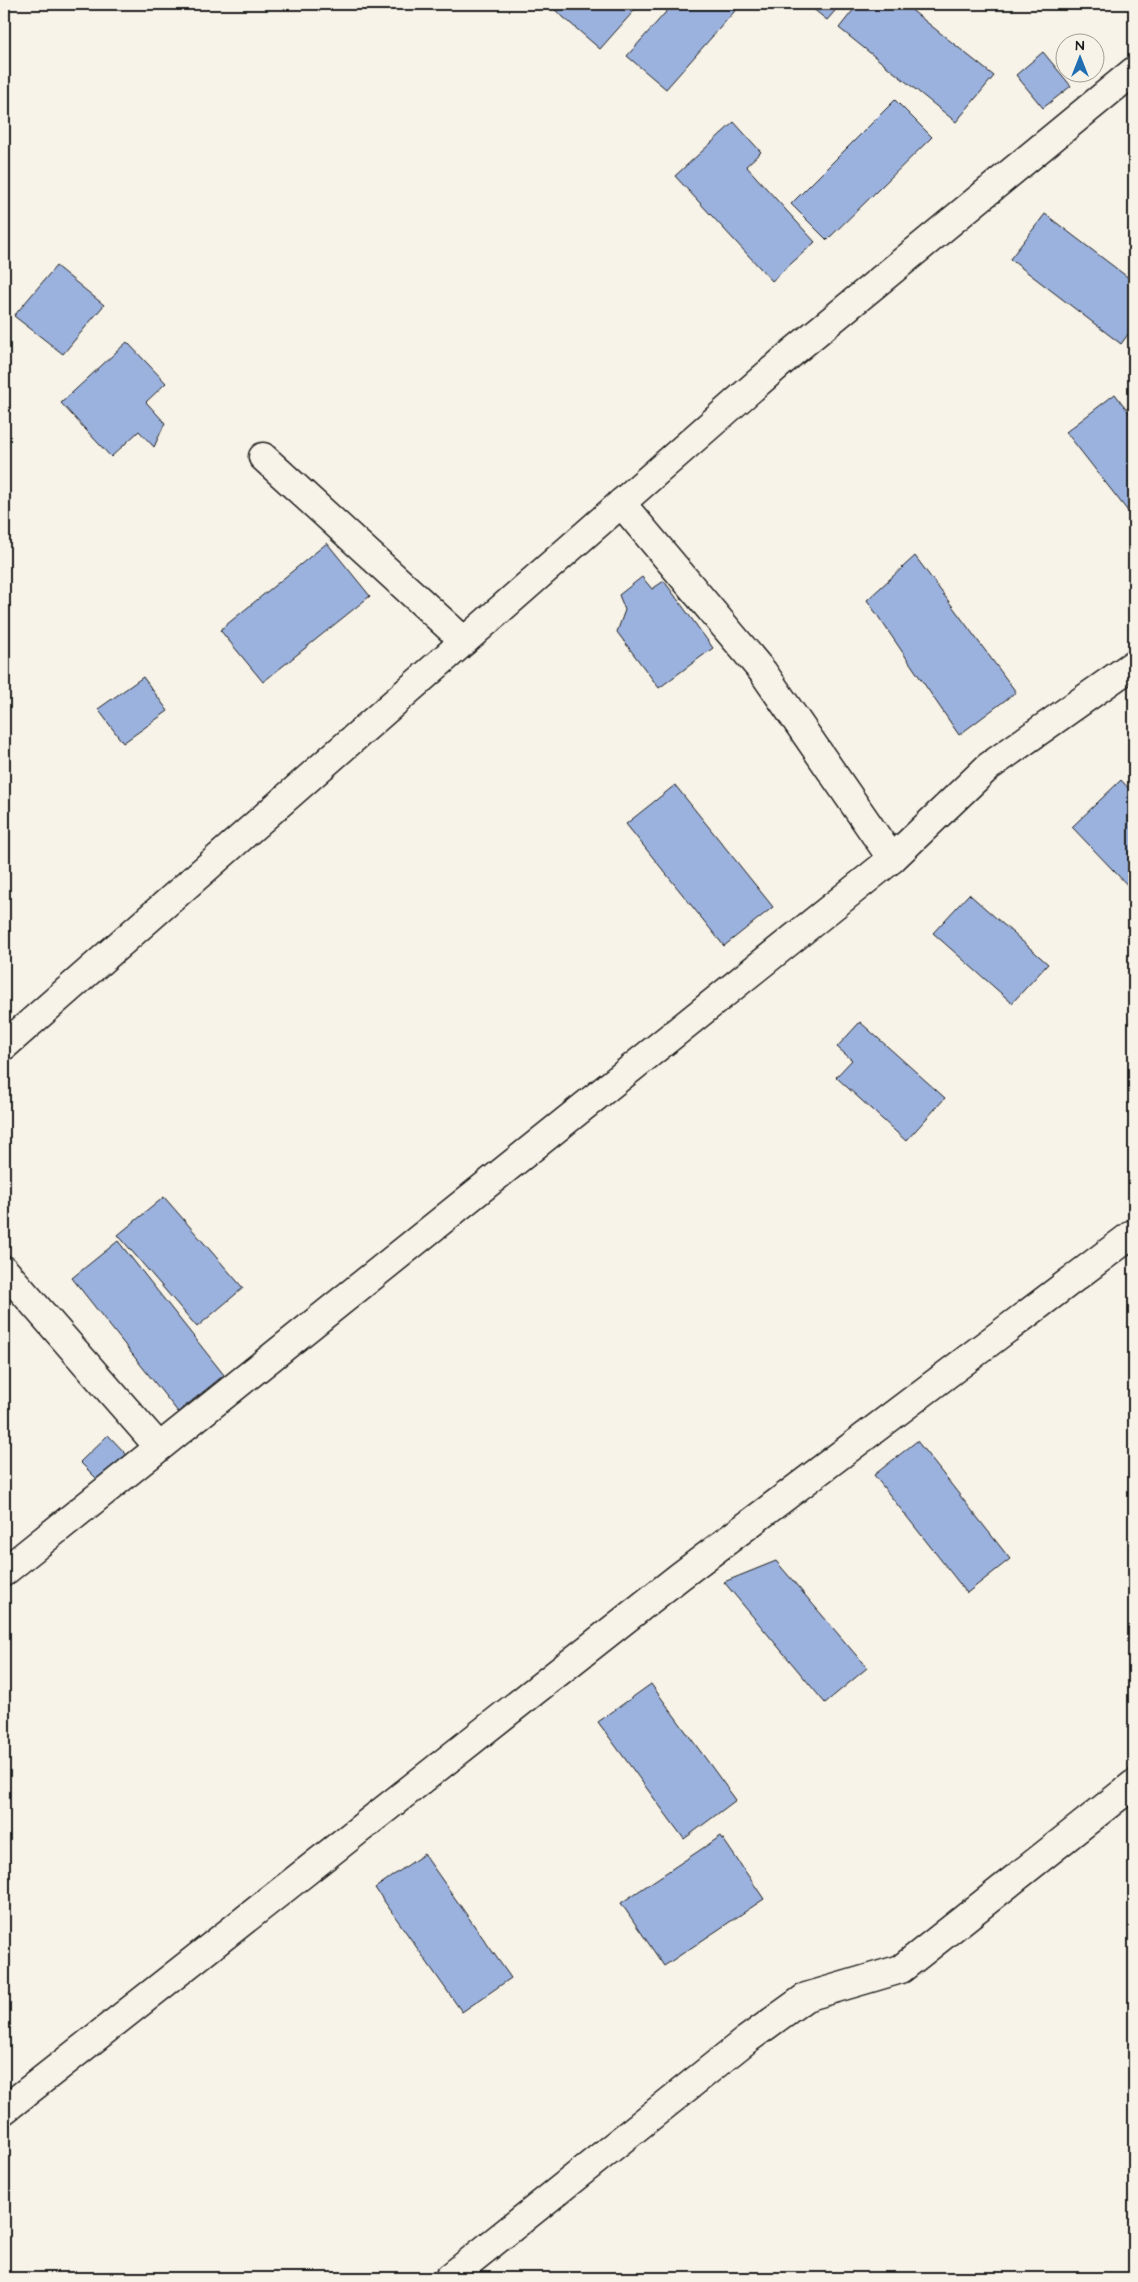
<svg xmlns="http://www.w3.org/2000/svg" width="1138" height="2282" font-family="'Architects Daughter',sans-serif">
<style>
.building{fill:#9bb2df;stroke:#1c1c1c}
.lines{fill:none;stroke-linecap:round;stroke-linejoin:round}
.minor-casing{stroke:#1c1c1c;stroke-width:31}
.minor{stroke:#f7f3e8;stroke-width:28}
</style>
<rect width="100%" height="100%" fill="#f7f3e8"/>
<filter id="ink" filterUnits="userSpaceOnUse"><feTurbulence type="fractalNoise" baseFrequency=".02" numOctaves="2"/><feDisplacementMap in="SourceGraphic" scale="10" xChannelSelector="R" yChannelSelector="G"/><feConvolveMatrix kernelMatrix="1 2 1 2 8 2 1 2 1" color-interpolation-filters="sRGB"/></filter>
<g filter="url(#ink)">
<g class="building">
<polygon points="548,4 640,4 600,49"/>
<polygon points="673,4 741,4 666,89 627,56"/>
<polygon points="807,4 841,4 827,20"/>
<polygon points="858,4 904,4 994,76 956,122 839,28"/>
<polygon points="1043,52 1071,86 1043,108 1016,75"/>
<polygon points="895,100 932,137 827,240 791,204"/>
<polygon points="734,122 761,152 746,166 815,242 772,281 675,176"/>
<polygon points="1045,214 1134,282 1134,326 1121,344 1010,259"/>
<polygon points="56,266 104,305 63,354 14,316"/>
<polygon points="127,342 166,383 146,402 165,423 154,447 139,431 111,457 61,403"/>
<polygon points="1115,394 1134,419 1134,519 1066,432"/>
<polygon points="327,543 370,596 263,682 220,630"/>
<polygon points="915,556 1016,692 959,735 867,600"/>
<polygon points="642,577 652,589 664,581 713,648 659,688 617,632 625,610 619,595"/>
<polygon points="143,677 168,711 123,743 98,709"/>
<polygon points="1121,780 1134,794 1134,892 1072,827"/>
<polygon points="675,785 773,907 724,946 626,824"/>
<polygon points="969,894 1048,964 1012,1003 933,933"/>
<polygon points="860,1022 945,1098 906,1141 836,1077 852,1060 837,1047"/>
<polygon points="164,1197 243,1288 197,1327 118,1235"/>
<polygon points="118,1241 224,1375 178,1412 72,1278"/>
<polygon points="108,1435 127,1455 100,1482 80,1462"/>
<polygon points="917,1441 1010,1559 967,1593 874,1475"/>
<polygon points="776,1561 867,1668 825,1703 724,1582"/>
<polygon points="651,1684 736,1800 684,1839 598,1722"/>
<polygon points="721,1836 764,1899 664,1966 621,1903"/>
<polygon points="424,1854 511,1978 462,2012 375,1888"/>
</g>
<g class="lines">
<defs>
<g id="minor">
<polyline points="263,457 464,641"/>
<polyline points="621,503 763,672 892,859"/>
<polyline points="4,1046 793,352 1134,71"/>
<polyline points="4,1270 159,1447"/>
<polyline points="4,1572 892,859 988,767 1134,664"/>
<polyline points="4,2110 679,1577 1134,1233"/>
<polyline points="449,2278 745,2041 806,1997 901,1969 1134,1784"/>
</g>
</defs>
<use href="#minor" class="minor-casing"/>
<use href="#minor" class="minor"/>
</g>
</g>
<rect width="1138" height="2282" fill="none" stroke="#f7f3e8" stroke-width="20"/>
<rect x="10" y="10" width="1118" height="2262" fill="none" stroke="#1c1c1c" stroke-width="2" filter="url(#ink)"/>
<g transform="translate(1080 58)"><circle r="24" fill="#f7f3e8" stroke="#9f9d96"/>
<path d="M0-4L9 19L0 12L-9 19Z" fill="#1f6fb2"/>
<text y="-8" font-size="14" font-weight="bold" text-anchor="middle" fill="#1c1c1c">N</text>
</g>
</svg>
